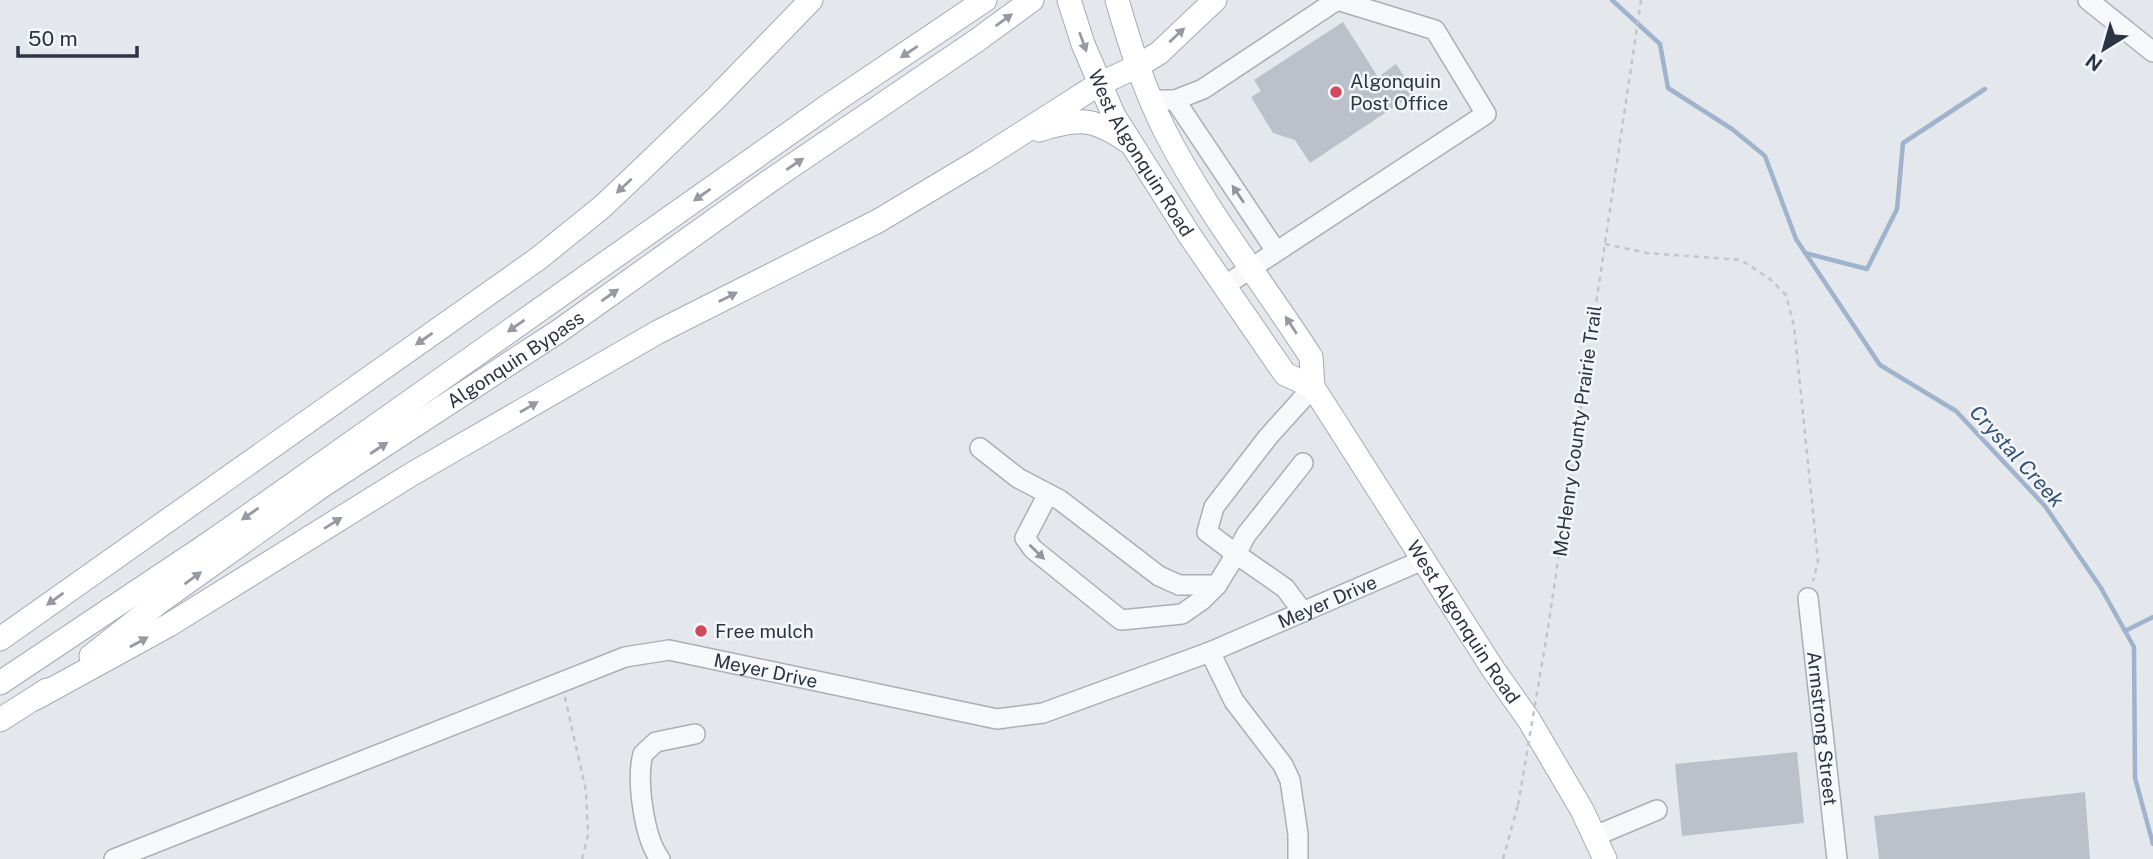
<svg xmlns="http://www.w3.org/2000/svg" width="2153" height="859" font-family="'Public Sans',sans-serif">
<style>
.lines{fill:none;stroke-linecap:round;stroke-linejoin:round}
.stream{stroke:#9fb4cc;stroke-width:4.5}
.building{fill:#bbc0ca}
.minor-casing{stroke:#a9aeb7;stroke-width:22}
.major-casing{stroke:#a3abb8;stroke-width:25}
.path{stroke:#c2c5cb;stroke-width:2.5;stroke-dasharray:5 5;stroke-linecap:butt}
.minor{stroke:#f7f8fa;stroke-width:19}
.major{stroke:#fff;stroke-width:23}
.path-bridge{stroke:#c2c5cb;stroke-width:2.5;stroke-dasharray:5 5;stroke-linecap:butt}
.oneway{fill:#959aa2}
.oneway2{fill:#9196a0}
.poi-dot{fill:#d1495b;stroke:#f4f6f9;stroke-width:2.5}
.labels{text-anchor:middle;dominant-baseline:central;stroke-width:5;stroke-linejoin:round;paint-order:stroke}
.poi-label{font-size:19px;fill:#2b3445;stroke:#f4f6f9;text-anchor:start}
.street-label{font-size:19px;fill:#2b3445;stroke:#f4f6f9}
.water-label{font-size:21px;font-style:italic;fill:#34527a;stroke:#f4f6f9}
</style>
<rect width="100%" height="100%" fill="#e4e7ec"/>
<g class="lines">
<g class="stream">
<polyline points="1612,0 1660,44 1668,88 1732,129 1765,156 1796,239 1880,365 1956,411 2045,506 2101,588 2134,647 2135,778 2153,844"/>
<polyline points="1805,253 1867,269 1897,209 1903,143 1985,89"/>
<polyline points="2125,631 2153,617"/>
</g>
</g>
<g class="building">
<polygon points="1343,22 1378,77 1396,64 1415,93 1310,163 1295,140 1273,133 1251,97 1261,91 1254,80"/>
<polygon points="1797,752 1804,823 1682,836 1675,764"/>
<polygon points="2085,792 2090,859 1879,859 1874,816"/>
</g>
<g class="lines">
<defs>
<g id="minor">
<polyline points="2088,0 2153,52"/>
<polyline points="1151,100 1175,100 1203,89 1337,0 1435,30 1486,114 1224,286"/>
<polyline points="1175,100 1276,251"/>
<polyline points="980,448 1018,478 1060,500 1159,576 1179,585 1217,585 1236,554 1285,588 1303,612"/>
<polyline points="1303,463 1246,535 1236,554 1207,532 1214,507 1268,437 1313,387"/>
<polyline points="1048,494 1025,538 1033,549 1121,620 1182,614 1202,600 1217,585"/>
<path id="s1" d="M1808,598L1837,859"/>
<polyline points="1210,652 1234,701 1283,765 1290,780 1298,834 1298,859"/>
<polyline points="1595,836 1657,810"/>
<path id="s2" d="M114,859L625,657L669,650L997,719L1043,713L1210,652L1423,560"/>
<path d="M660,859C644,838 636,780 643,754L656,742L695,734"/>
</g>
<g id="major">
<path id="s3" d="M1069,0L1083,44L1114,116L1190,236L1285,374L1313,387"/>
<path id="s4" d="M1117,0C1130,45 1144,89 1165,131C1204,208 1264,284 1311,357L1313,387L1493,669L1529,720L1582,810L1605,859"/>
<path d="M1039,130C1078,118 1093,117 1127,141"/>
<polyline points="0,639 539,258 602,207 639,172 716,98 811,0"/>
<path id="s5" d="M91,656L158,603L322,486L559,331L771,180L976,41L1032,0"/>
<polyline points="0,683 214,540 832,103 985,0"/>
<polyline points="36,698 169,625 412,474 658,332 878,221 980,160 1099,84 1136,67 1159,53 1215,0"/>
<polyline points="0,720 47,690"/>
</g>
</defs>
<use href="#minor" class="minor-casing"/>
<use href="#major" class="major-casing"/>
<g class="path">
<polyline points="1605,244 1647,253 1741,260 1770,279 1786,295 1794,326 1818,561 1813,581"/>
<polyline points="1548,628 1641,0"/>
<polyline points="565,697 586,791 588,835 582,859"/>
<polyline points="1503,859 1518,805"/>
</g>
<use href="#minor" class="minor"/>
<use href="#major" class="major"/>
<polyline class="path-bridge" points="1518,805 1548,628"/>
</g>
<defs><path id="oneway-solid" d="M-6-.8H1V-3.2L6.5 0L1 3.2V.8H-6Z" transform="scale(1.75)"/></defs>
<g class="oneway">
<use href="#oneway-solid" transform="translate(1004 20) rotate(-36)"/>
<use href="#oneway-solid" transform="translate(1177 35) rotate(-43)"/>
<use href="#oneway-solid" transform="translate(1083 42) rotate(70)"/>
<use href="#oneway-solid" transform="translate(909 52) rotate(146)"/>
<use href="#oneway-solid" transform="translate(795 164) rotate(-34)"/>
<use href="#oneway-solid" transform="translate(624 186) rotate(137)"/>
<use href="#oneway-solid" transform="translate(702 195) rotate(145)"/>
<use href="#oneway-solid" transform="translate(610 295) rotate(-35)"/>
<use href="#oneway-solid" transform="translate(728 297) rotate(-27)"/>
<use href="#oneway-solid" transform="translate(1291 325) rotate(-123)"/>
<use href="#oneway-solid" transform="translate(516 326) rotate(145)"/>
<use href="#oneway-solid" transform="translate(424 339) rotate(145)"/>
<use href="#oneway-solid" transform="translate(529 407) rotate(-30)"/>
<use href="#oneway-solid" transform="translate(379 448) rotate(-33)"/>
<use href="#oneway-solid" transform="translate(250 514) rotate(145)"/>
<use href="#oneway-solid" transform="translate(333 523) rotate(-32)"/>
<use href="#oneway-solid" transform="translate(193 578) rotate(-36)"/>
<use href="#oneway-solid" transform="translate(55 599) rotate(144)"/>
<use href="#oneway-solid" transform="translate(139 642) rotate(-29)"/>
</g>
<g class="oneway2">
<use href="#oneway-solid" transform="translate(1238 194) rotate(-124)"/>
<use href="#oneway-solid" transform="translate(1037 552) rotate(44)"/>
</g>
<g class="poi-dot">
<circle cx="1336" cy="92" r="7"/>
<circle cx="701" cy="631" r="7"/>
</g>
<g class="labels">
<g class="poi-label">
<text x="1350" y="81">Algonquin<tspan x="1350" dy="22">Post Office</tspan></text>
<text x="715" y="631">Free mulch</text>
</g>
<g class="street-label">
<text stroke="none"><textPath href="#s3" startOffset="170">West Algonquin Road</textPath></text>
<text stroke="none"><textPath href="#s5" startOffset="518">Algonquin Bypass</textPath></text>
<text transform="translate(1577 431) rotate(-82)">McHenry County Prairie Trail</text>
<text stroke="none"><textPath href="#s2" startOffset="1281">Meyer Drive</textPath></text>
<text stroke="none"><textPath href="#s4" startOffset="718">West Algonquin Road</textPath></text>
<text stroke="none"><textPath href="#s2" startOffset="693">Meyer Drive</textPath></text>
<text stroke="none"><textPath href="#s1" startOffset="131">Armstrong Street</textPath></text>
</g>
<g class="water-label">
<text transform="translate(2017 456) rotate(48)">Crystal Creek</text>
</g>
</g>
<g transform="translate(2104 49) rotate(217)" stroke="#f4f6f9" stroke-width="5" paint-order="stroke">
<path d="M0-5L12 26L0 18L-12 26Z" fill="#2b3445"/>
<text y="-10" font-size="19" font-weight="bold" text-anchor="middle" fill="#2b3445">N</text>
</g>
<path d="M18 46v10h119v-10" fill="none" stroke="#2b3445" stroke-width="3.5"/>
<text x="28" y="46" font-size="21" fill="#2b3445" stroke="#f4f6f9" stroke-width="5" paint-order="stroke">50 m</text>
</svg>
